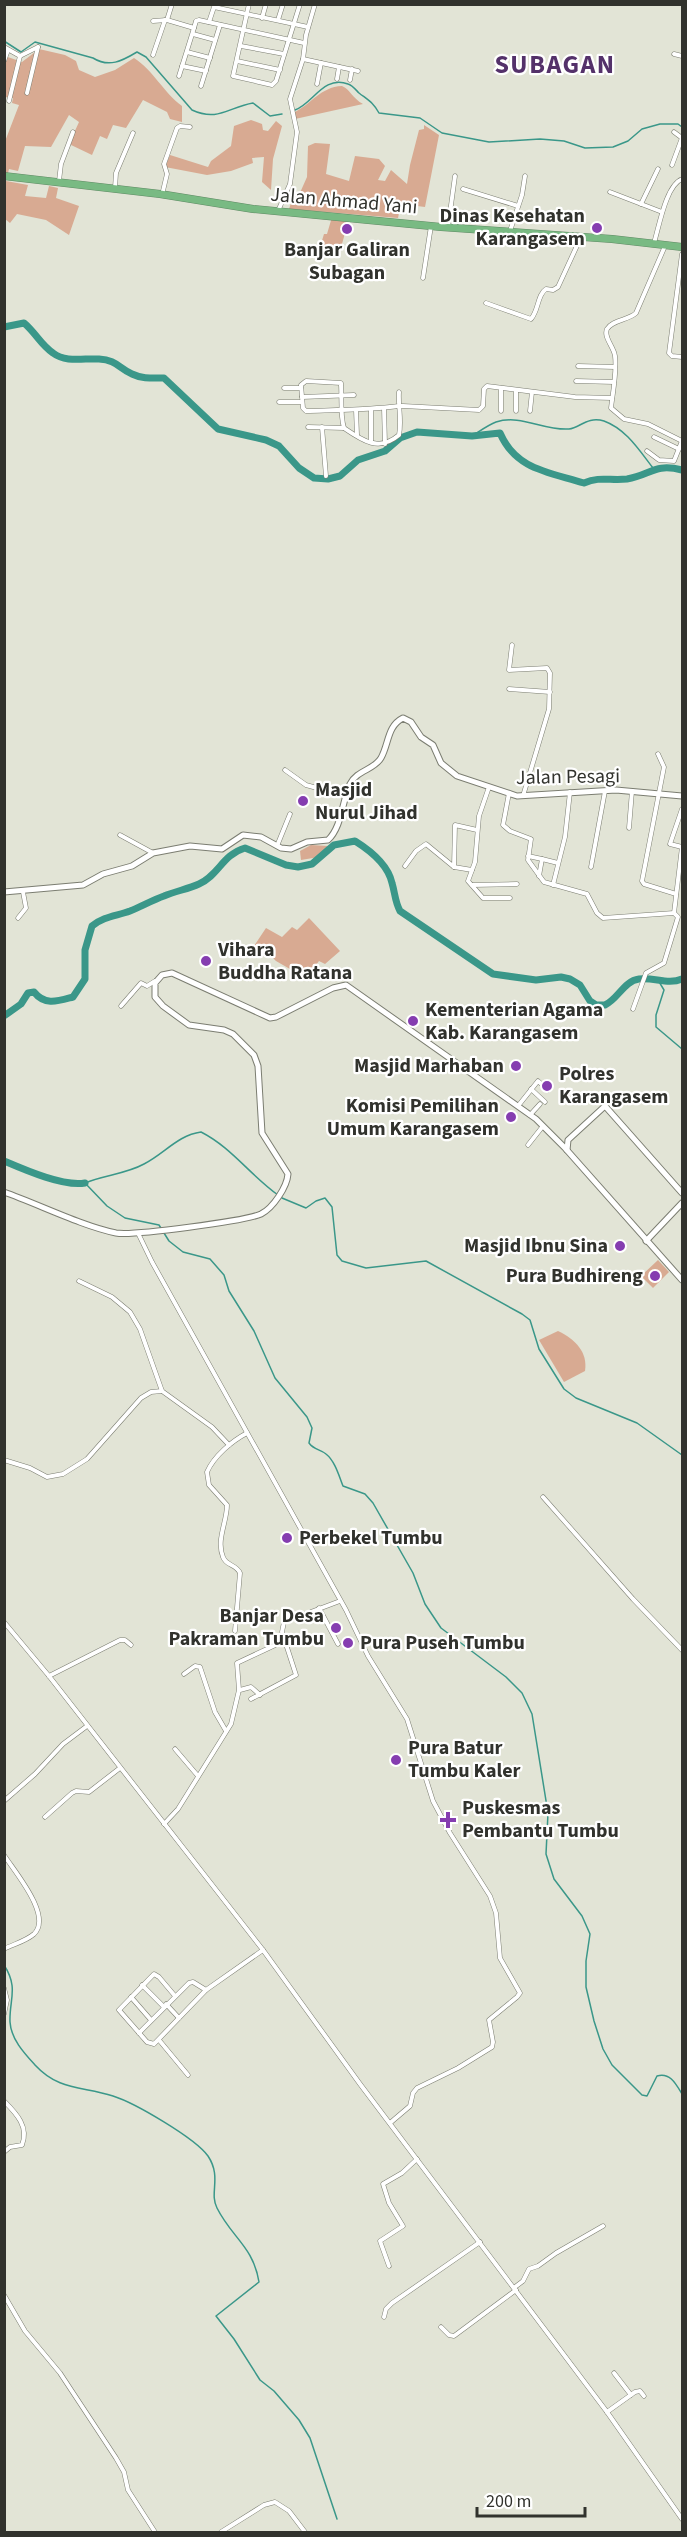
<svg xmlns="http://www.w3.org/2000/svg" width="687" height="2537" font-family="'Source Sans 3',sans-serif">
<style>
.green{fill:#d8aa92}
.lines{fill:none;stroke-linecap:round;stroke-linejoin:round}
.stream{stroke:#3a9789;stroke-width:1.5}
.river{stroke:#3a9789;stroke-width:7}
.street-casing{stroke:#7b7d71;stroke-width:5}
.secondary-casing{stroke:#7b7d71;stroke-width:7}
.highway-casing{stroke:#608a65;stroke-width:8}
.street{stroke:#fff;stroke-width:4}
.secondary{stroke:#fff;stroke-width:5}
.highway{stroke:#79ba83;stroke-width:7}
.poi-dot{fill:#853db0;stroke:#fff;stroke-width:2}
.labels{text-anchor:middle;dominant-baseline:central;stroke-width:4.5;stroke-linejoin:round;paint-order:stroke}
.street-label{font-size:20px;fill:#31322d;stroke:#fff}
.poi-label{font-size:20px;font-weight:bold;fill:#31322d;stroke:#fff;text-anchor:start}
.district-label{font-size:26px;font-weight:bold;letter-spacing:1.5px;fill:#54316a;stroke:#fff}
</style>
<rect width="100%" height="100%" fill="#e2e4d6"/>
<g class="green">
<path d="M39,49L65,55L76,61L79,70L95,77L115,70L134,58C154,71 163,92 182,106V122L170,119L167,112L143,100L126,128L113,125L107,139L100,136L92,155L69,144L79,122L69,115L51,147L25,146L18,171L9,169L6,181L28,185L25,196L46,198L49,186L58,188L56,198L79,206L69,235L46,220L17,214L10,223L5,219L4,144L19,105L12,103L13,98L5,97V56L22,62Z"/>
<path d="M342,86C350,89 352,98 363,104L295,119L293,113C312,104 320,87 342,86Z"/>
<polygon points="251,120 262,124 263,130 268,131 276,121 282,126 273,159 271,190 262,182 264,157 252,158 253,163 231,171 207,175 165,167 170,155 208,167 211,161 231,146 234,126"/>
<polygon points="424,125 439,135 425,207 401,204 398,218 289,209 293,197 299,195 307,177 308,146 315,143 330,144 326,174 349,181 355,156 379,159 385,166 378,180 385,181 391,170 407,184 410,165 419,130 424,129"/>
<polygon points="332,217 349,219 340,251 320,247 324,234 327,234"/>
<polygon points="311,845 328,846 319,857 301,860 300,851"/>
<polygon points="309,918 340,951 325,964 319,961 316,965 321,970 309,980 276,961 264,949 254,946 266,928 282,937 292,927 297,930"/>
<polygon points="658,1260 669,1272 653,1288 641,1276"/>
<path d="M558,1331C575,1339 588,1352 585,1371L564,1382L539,1340Z"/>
</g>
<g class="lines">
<g class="stream">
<path d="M4,41L21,52L35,42L93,58C109,68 122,61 137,52L146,57L192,110C218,122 229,107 253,103L270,116L282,114"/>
<path d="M295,110C313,104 323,75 348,84C352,85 356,90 359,93C368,100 373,102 379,113L420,118L442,133L489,142L540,139L564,141L585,148L613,147L628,141L642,129L660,124H678L682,127"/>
<path d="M472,436C480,431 488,425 496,422C521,414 544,431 569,429C580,428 587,416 604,421C626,429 639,450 653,468"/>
<polyline points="658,980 664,990 656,1015 656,1027 682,1049"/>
<path d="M278,1195C251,1176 231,1147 201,1132C178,1135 164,1154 144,1164C126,1174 104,1175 85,1183L107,1206L125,1218L159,1225L169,1241L183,1252L210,1259L224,1275L229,1291L254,1331L275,1378L307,1417L312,1428L309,1443C314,1450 320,1449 326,1454C335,1461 339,1476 343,1486L365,1494L373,1503L413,1573L425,1604L441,1628L506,1677L522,1693L532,1714L548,1813L546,1854L554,1879L582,1916L590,1934L586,1961V1987L594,2021L603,2049L612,2065L642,2095L647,2096L657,2076C670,2072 676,2084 682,2094"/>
<polyline points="282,1198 306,1208 316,1201 325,1198 332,1207 337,1255 342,1261 366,1268 426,1261 522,1314 530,1320 539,1349 564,1389 576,1398 637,1423 682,1455"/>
<path d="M4,1965C19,1988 9,2000 10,2022C11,2039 24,2053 35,2065C59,2091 82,2086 113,2096C135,2103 195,2138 208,2156C222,2177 209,2193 217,2208C232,2238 253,2246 259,2282L216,2316L234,2339L260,2380L274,2391L299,2420L310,2438L337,2519"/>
</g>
<g class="river">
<path d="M4,327L24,323C35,332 41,345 53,353C66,363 84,358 99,359C117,360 118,368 132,374C142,379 153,378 164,378L218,429L266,440L279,446L299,468L314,478L328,479L340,476L358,460L385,451L400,438L417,432L472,436L500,433C516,470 549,472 584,483C600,476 610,481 627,479C651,475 654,463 682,470"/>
<path d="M4,1016L21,1004L28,993L34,992C45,1006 58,1001 73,997L85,979V950L92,926C104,916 117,916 130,911C142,906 153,900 164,896C176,891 188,889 199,884C219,875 222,855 245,848L286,865L298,867L312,864L334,845L355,841C371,851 388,865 392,883C395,893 395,902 400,911L493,974L536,980L561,977L570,979L580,985L590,1001L596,1005H605C618,999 624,981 639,979C654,977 668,985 682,979"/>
<path d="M4,1161C25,1170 64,1187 85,1183"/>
</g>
<defs>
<g id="street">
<polyline points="249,4 233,76 272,85 276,81 300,4"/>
<polyline points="262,18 266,4"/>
<polyline points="167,20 172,4"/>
<polyline points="278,20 283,4"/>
<polyline points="153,21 167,20 194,28 196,21 199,20 304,43"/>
<polyline points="209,22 214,7 308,27"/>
<polyline points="193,34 215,40"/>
<polyline points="241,46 284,54"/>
<polyline points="4,47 20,56 38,47"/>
<polyline points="187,52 210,58"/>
<polyline points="674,54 682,56"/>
<polyline points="153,55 165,20"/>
<polyline points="303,59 358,71"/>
<polyline points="4,61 8,50"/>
<polyline points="237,61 280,70"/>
<polyline points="182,66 206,71"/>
<polyline points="179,76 194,28"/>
<polyline points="337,79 339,67"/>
<polyline points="350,80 352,69"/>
<polyline points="317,84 321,63"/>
<polyline points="201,86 220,25"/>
<polyline points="27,93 38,47"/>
<polyline points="9,101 20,56"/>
<polyline points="672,165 682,138 674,132"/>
<polyline points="59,181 61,164 73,132"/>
<polyline points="115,188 116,173 133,133"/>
<polyline points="463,189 518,206"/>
<polyline points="610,192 662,212"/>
<polyline points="162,195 167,174 164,164 177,128 180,126 190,127"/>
<polyline points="641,204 658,169"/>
<polyline points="278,211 290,184 297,132 290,99 303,59 306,35 315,4"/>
<polyline points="448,227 455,176"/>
<polyline points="510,231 522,195 525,176"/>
<path d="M654,243C659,227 666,185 682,179"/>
<path d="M665,246L636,313C629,320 612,320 607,329C603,337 614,347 615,356C617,372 613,391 611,408L624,419L648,424L682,441"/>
<polyline points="682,254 669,353 672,356 682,357"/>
<polyline points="423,278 431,226"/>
<path d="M486,303L531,319C539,310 537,295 546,289L553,290L558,287L581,237"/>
<polyline points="578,366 615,367"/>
<polyline points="576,381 614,382"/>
<polyline points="284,388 301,388"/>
<path d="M399,392C398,406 402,421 399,435C379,452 363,441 344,428C340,415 342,399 341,385V383L306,381L301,385L303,408L306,411C337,410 368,410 399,406H403L479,410L483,406L484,389L487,386L575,397L612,398"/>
<polyline points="302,397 354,395"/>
<polyline points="279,402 302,402"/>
<polyline points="384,408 385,444"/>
<polyline points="356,410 357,435"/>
<polyline points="501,411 501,388"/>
<polyline points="516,411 516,390"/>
<polyline points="530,411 532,392"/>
<polyline points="308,427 344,428"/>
<polyline points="322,427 326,476"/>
<polyline points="654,437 679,449"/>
<polyline points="371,442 371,409"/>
<polyline points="647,451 659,460 674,461 682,441"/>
<polyline points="512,645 509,670 547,668 550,673 549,709 523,796"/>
<polyline points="509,689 550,692"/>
<polyline points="658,754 664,767 642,881 644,884 676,894"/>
<polyline points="285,770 306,785 346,796"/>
<polyline points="489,787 479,816 475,862 468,881 483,898 510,898"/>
<polyline points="509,793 503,825 510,831 531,839 528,860 544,882 587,894 597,913 603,918 674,913"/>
<polyline points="682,809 670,844 682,847"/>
<polyline points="629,828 632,791"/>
<polyline points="120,835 153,853"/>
<polyline points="277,846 290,814"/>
<polyline points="528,856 542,859 539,876"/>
<polyline points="542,859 558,863"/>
<polyline points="405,866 416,851 426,844 454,867 455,825 477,830"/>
<polyline points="454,867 472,870"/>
<polyline points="591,867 605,791"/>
<polyline points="472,885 517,884"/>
<polyline points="553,885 565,837 570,792"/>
<polyline points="18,918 26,908 23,892"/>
<polyline points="121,1006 141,983 147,986 155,981"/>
<polyline points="633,1009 646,973 664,963 678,917 674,913 682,847"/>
<polyline points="531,1089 545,1102"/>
<polyline points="518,1106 538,1081 548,1090"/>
<polyline points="530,1115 540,1104"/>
<polyline points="528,1145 543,1126"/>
<polyline points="138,1233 152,1262 346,1610 368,1656 407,1719 433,1801 450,1833 490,1896 496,1913 500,1958 520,1993 517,1997 489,2020 493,2042 492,2047 458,2068 417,2088 413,2093 410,2106 390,2123"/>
<polyline points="79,1281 112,1297 130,1312 140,1329 162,1391 212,1427 229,1445"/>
<polyline points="4,1460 30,1468 47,1477 63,1474 87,1459 141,1398 151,1392 162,1391"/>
<polyline points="543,1497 633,1599 682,1650"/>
<polyline points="319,1608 338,1644"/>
<polyline points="224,1617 235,1613"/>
<polyline points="4,1622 49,1676 263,1950 360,2084 607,2412 682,2519"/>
<path d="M235,1631L240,1573C236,1564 226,1566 223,1557C216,1540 227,1522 227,1505L209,1485L207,1472C214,1456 232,1441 247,1433"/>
<polyline points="184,1674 195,1666 200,1667 215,1712 226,1731"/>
<polyline points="49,1676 120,1640 125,1640 131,1645"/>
<polyline points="240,1690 251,1687 260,1695"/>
<polyline points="251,1699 296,1675 282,1632 284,1622 340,1601"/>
<polyline points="175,1749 198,1776"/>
<polyline points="4,1801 35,1774 63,1744 87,1726"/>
<polyline points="45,1817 72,1793 76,1791 89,1792 120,1768"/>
<polyline points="164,1824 178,1809 231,1724 239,1690 237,1663 284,1641"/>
<path d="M4,1855C14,1871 53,1916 34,1934C26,1941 14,1944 4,1949"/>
<polyline points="142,1985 164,2007"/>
<polyline points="4,1988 7,2000 4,2014"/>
<polyline points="175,1996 159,1977 154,1974 119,2010 147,2042 154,2044 206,1990 263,1950"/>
<polyline points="131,1997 151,2020"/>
<polyline points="166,2004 179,2018"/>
<polyline points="139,2033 189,1983 193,1982 206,1990"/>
<polyline points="159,2040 188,2075"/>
<path d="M4,2101C17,2114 29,2127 22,2145L10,2147L4,2152"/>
<polyline points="389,2266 380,2241 403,2226 389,2203 383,2184 402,2173 417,2159"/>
<polyline points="515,2287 523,2281 529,2269 538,2266 556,2253 603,2226"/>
<polyline points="4,2295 25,2331 60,2373 116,2458 124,2472 128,2490 155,2532"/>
<polyline points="384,2317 386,2309 392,2303 480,2242"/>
<polyline points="441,2327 449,2335 454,2336 516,2290"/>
<polyline points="614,2373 631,2395"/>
<polyline points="607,2412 635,2392 640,2391 644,2396"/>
<polyline points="221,2532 264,2505 275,2502 289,2511 305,2532"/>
</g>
<g id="secondary">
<path d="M4,892L83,885L103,874L132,866L153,853L190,846L222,849L243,835L261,837L281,848L291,849L307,842L328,840C342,827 342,801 350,784C357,770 374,770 381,758C389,744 387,726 403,718L411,722L421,737L433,745L441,763L457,776L517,796L616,790L682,796"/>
<polyline points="567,1150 568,1140 605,1106 682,1193"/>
<path d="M4,1192C38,1204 82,1226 116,1233C133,1236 245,1221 261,1214C273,1208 287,1187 288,1174L262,1133L258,1066L254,1055L233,1034L224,1030L189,1025L163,1006L155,997V983L162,975L172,973L270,1018L276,1017L333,988L346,985L536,1119L565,1148L682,1280"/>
<polyline points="646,1241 682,1203"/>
</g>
<polyline id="highway" points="4,176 160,194 253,209 441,227 612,239 682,247"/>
</defs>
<use href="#street" class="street-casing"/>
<use href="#secondary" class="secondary-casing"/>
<use href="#highway" class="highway-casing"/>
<use href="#street" class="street"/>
<use href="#secondary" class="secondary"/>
<use href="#highway" class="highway"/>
</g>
<g class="poi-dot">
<circle cx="597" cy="228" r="6"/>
<circle cx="347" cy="229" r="6"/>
<circle cx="303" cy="801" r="6"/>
<circle cx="206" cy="961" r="6"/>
<circle cx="413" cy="1021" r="6"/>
<circle cx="516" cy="1066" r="6"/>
<circle cx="547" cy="1086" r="6"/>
<circle cx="511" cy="1117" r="6"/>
<circle cx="620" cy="1246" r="6"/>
<circle cx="655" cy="1276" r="6"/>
<circle cx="287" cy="1538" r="6"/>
<circle cx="336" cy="1628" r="6"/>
<circle cx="348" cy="1643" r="6"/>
<circle cx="396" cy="1760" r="6"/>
<path d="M445 1811h6v6h6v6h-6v6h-6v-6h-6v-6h6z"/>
</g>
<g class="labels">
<g class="street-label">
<text transform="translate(344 201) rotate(5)">Jalan Ahmad Yani</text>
<text transform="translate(568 777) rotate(-1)">Jalan Pesagi</text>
</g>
<g class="poi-label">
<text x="585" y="216" text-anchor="end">Dinas Kesehatan<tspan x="585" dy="23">Karangasem</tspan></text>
<text x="347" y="250" text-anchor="middle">Banjar Galiran<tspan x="347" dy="23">Subagan</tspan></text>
<text x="315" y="790">Masjid<tspan x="315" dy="23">Nurul Jihad</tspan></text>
<text x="218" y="950">Vihara<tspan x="218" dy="23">Buddha Ratana</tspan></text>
<text x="425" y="1010">Kementerian Agama<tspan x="425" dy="23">Kab. Karangasem</tspan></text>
<text x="504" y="1066" text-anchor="end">Masjid Marhaban</text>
<text x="559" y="1074">Polres<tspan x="559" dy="23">Karangasem</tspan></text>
<text x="499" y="1106" text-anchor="end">Komisi Pemilihan<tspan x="499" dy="23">Umum Karangasem</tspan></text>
<text x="608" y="1246" text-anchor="end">Masjid Ibnu Sina</text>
<text x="643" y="1276" text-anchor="end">Pura Budhireng</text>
<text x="299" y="1538">Perbekel Tumbu</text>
<text x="324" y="1616" text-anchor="end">Banjar Desa<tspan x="324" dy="23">Pakraman Tumbu</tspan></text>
<text x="360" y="1643">Pura Puseh Tumbu</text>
<text x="408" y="1748">Pura Batur<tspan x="408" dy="23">Tumbu Kaler</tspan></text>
<text x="462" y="1808">Puskesmas<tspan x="462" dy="23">Pembantu Tumbu</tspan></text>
</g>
<g class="district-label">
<text x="555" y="64">SUBAGAN</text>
</g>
</g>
<rect width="687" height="2537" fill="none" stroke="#31322d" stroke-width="12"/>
<path d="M477 2507v9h108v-9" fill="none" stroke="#31322d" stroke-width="3"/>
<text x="486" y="2507" font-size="18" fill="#31322d" stroke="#ffffff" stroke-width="4.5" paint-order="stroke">200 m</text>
</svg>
